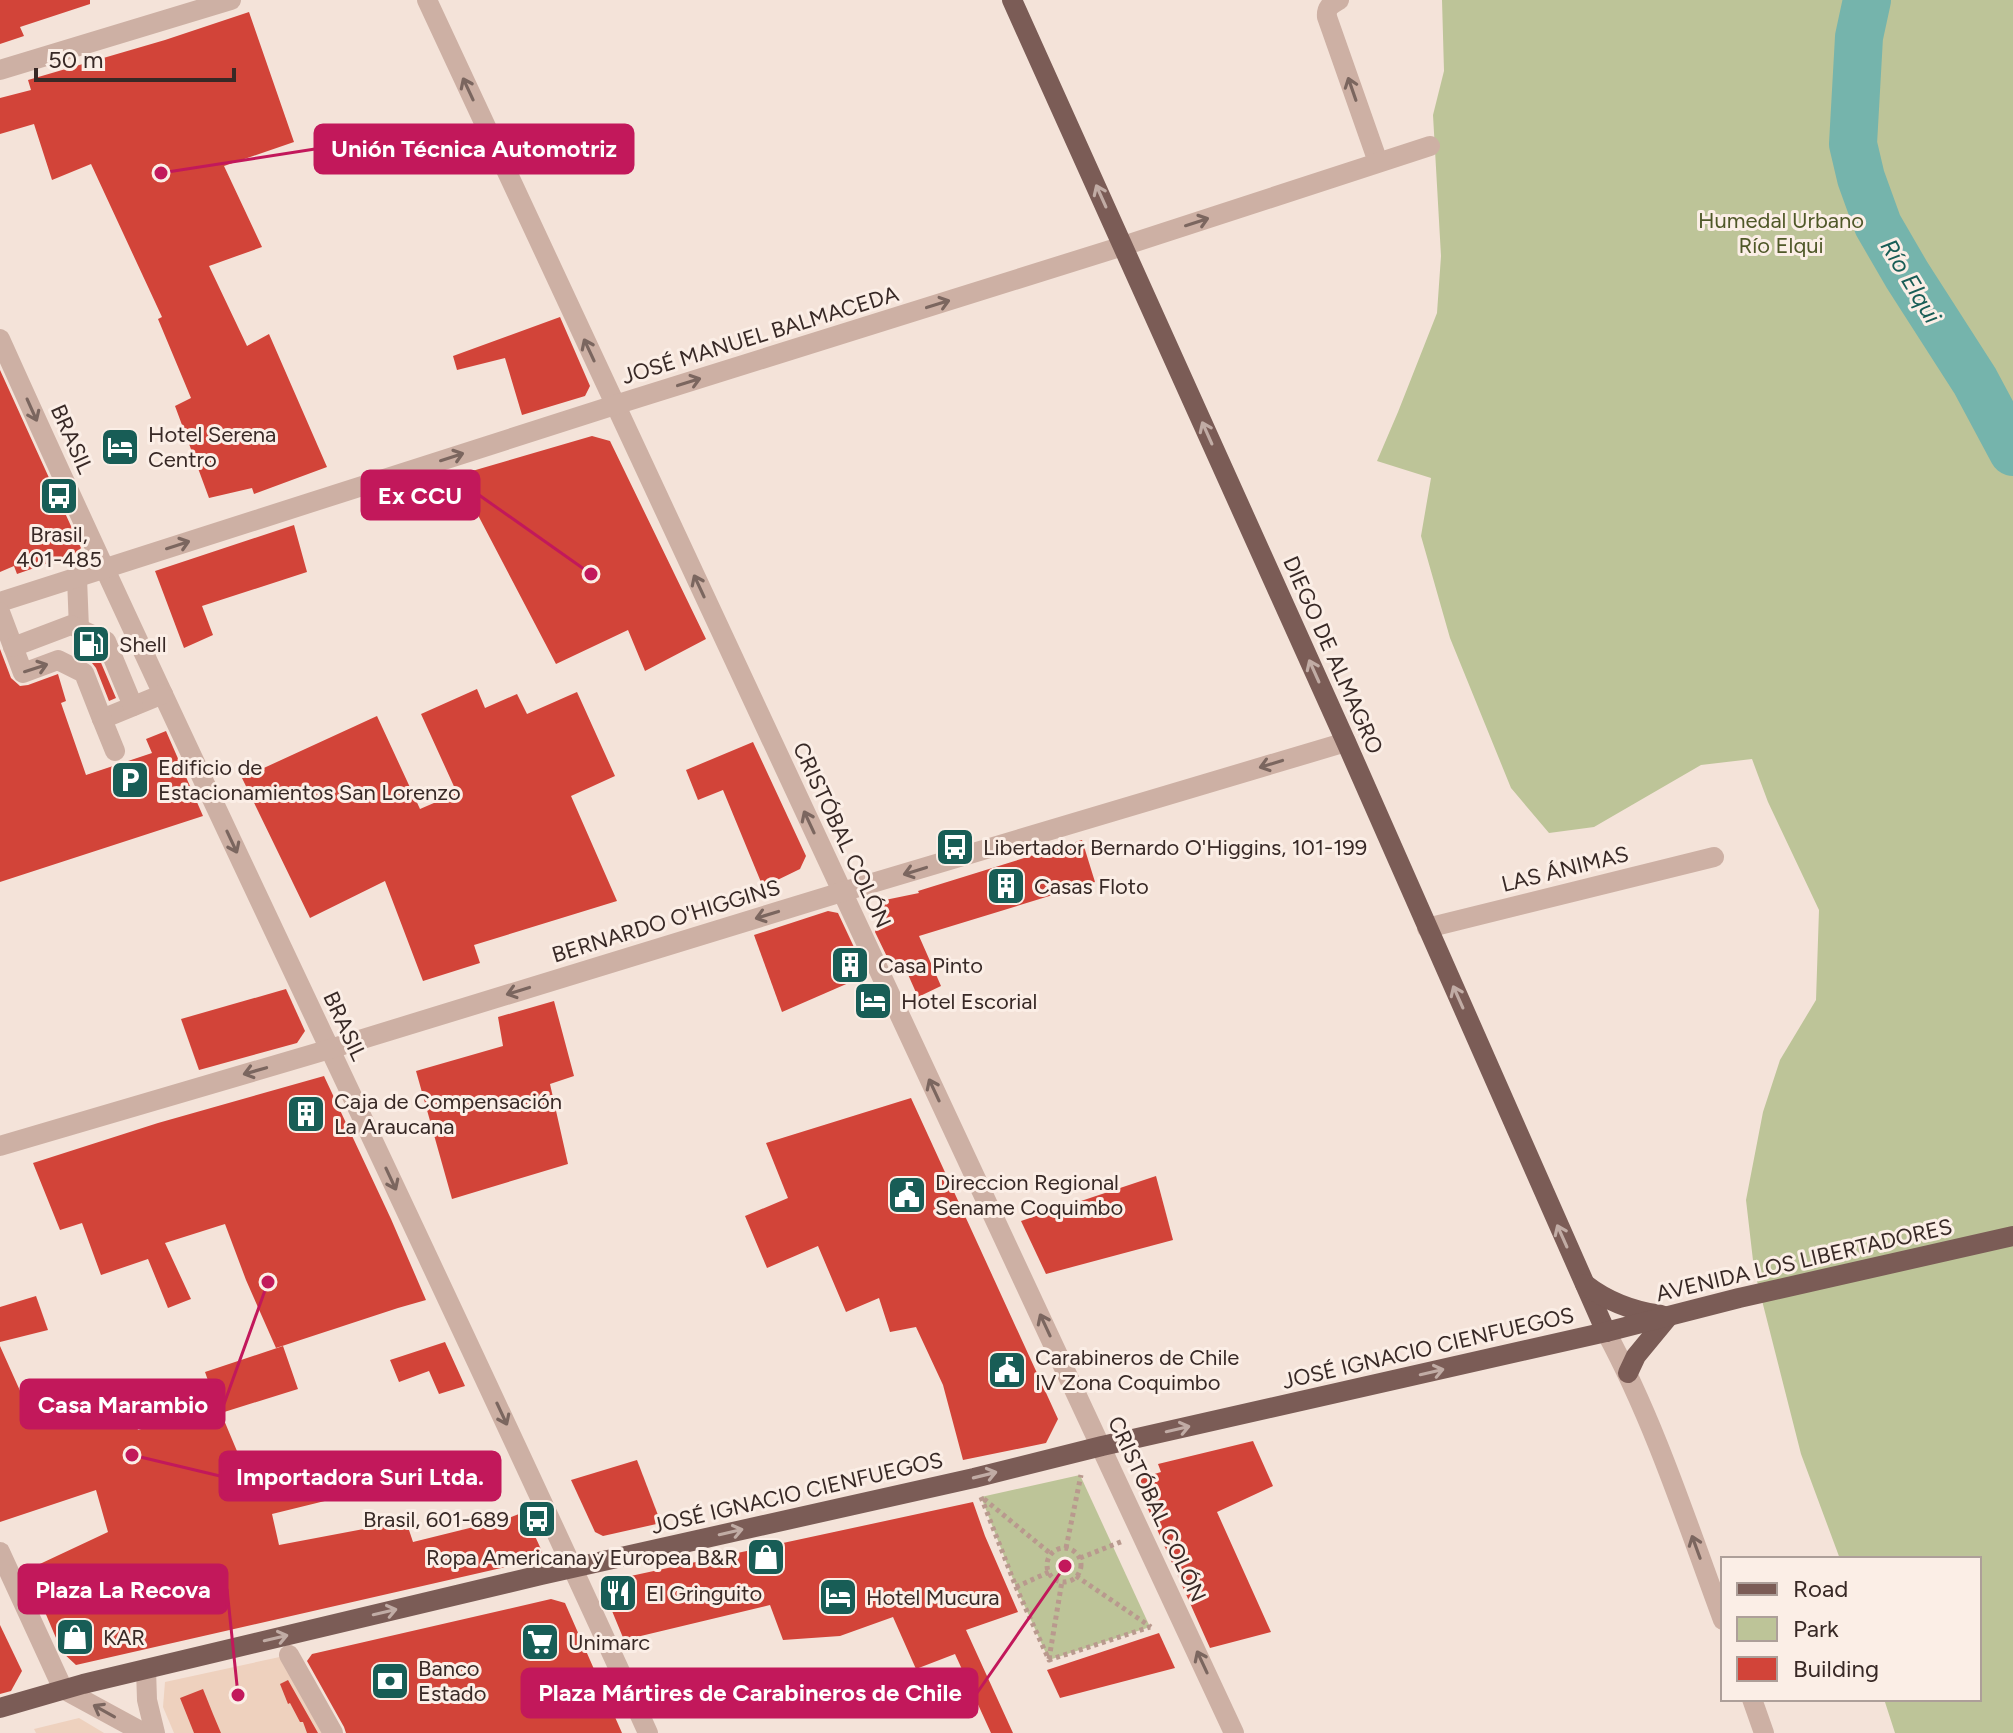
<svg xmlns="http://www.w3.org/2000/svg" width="2013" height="1733" font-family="Figtree,sans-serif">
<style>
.green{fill:#bdc498}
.plaza{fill:#eed1be}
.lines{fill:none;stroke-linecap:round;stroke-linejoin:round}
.river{stroke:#75b4ac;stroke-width:48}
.building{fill:#d24439}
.path{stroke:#b9998e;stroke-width:5;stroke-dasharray:4 4;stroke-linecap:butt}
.minor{stroke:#cdb0a4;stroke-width:20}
.major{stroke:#7b5c56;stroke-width:20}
.oneway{stroke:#7b665f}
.oneway2{stroke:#c1aca5}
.labels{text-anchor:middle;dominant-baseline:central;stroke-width:6;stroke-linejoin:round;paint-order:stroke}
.park-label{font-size:22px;fill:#4f5828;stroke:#fbeee6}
.street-label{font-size:22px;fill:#382926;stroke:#fbeee6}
.poi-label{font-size:22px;fill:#382926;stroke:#fbeee6;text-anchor:start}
.water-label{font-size:24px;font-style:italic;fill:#185d56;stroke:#fbeee6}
.leader{fill:none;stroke:#c2185b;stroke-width:3}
.callout-dot{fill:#c2185b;stroke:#fbeee6;stroke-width:3}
.callout{fill:#c2185b;stroke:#c2185b;stroke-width:3}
.callout-label{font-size:24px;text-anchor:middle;font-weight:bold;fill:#fff}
</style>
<rect width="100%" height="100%" fill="#f4e3d9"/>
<g class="green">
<polygon points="1442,0 2013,0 2013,1733 1895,1733 1884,1699 1979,1699 1979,1559 1840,1559 1801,1454 1754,1269 1746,1200 1763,1112 1780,1060 1816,1000 1819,910 1768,802 1752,759 1701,765 1594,827 1549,833 1511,788 1450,638 1421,536 1431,478 1377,461 1398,412 1437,313 1441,256 1433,115 1444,71"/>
<polygon points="1080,1475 1150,1627 1049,1660 1016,1587 981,1497"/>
</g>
<g class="plaza">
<polygon points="289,1655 333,1733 174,1733 163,1707 165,1682"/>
<polygon points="79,1718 104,1733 36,1733 34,1729"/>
</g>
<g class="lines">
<polyline class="river" points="1867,0 1859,37 1853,144 1861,178 1878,225 1907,275 1975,381 2013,452"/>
</g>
<g class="building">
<polygon points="0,0 90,0 90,4 20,27 24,36 0,44"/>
<polygon points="249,12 294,142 224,166 262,247 209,266 247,346 269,334 327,467 254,494 252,488 209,498 175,406 191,398 158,319 162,317 91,164 52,180 34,124 0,134 0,98 31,90 28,80 165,40"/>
<polygon points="560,317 590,386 585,396 522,415 505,358 457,370 453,356"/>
<polygon points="0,370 50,480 58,503 60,502 81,548 77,553 17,574 14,566 0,572"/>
<polygon points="592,436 610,441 706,639 645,671 628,630 556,664 469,498 402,517 393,494"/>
<polygon points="294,525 307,572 202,606 213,635 184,648 155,571"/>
<polygon points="84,645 96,651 116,698 109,701 96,668 92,663"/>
<polygon points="0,649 11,678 20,686 28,685 58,674 66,701 61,703 86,775 152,753 146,739 166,731 203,816 0,882"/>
<polygon points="477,689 485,708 517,694 527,714 577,692 615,776 571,796 617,901 474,945 480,963 423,981 385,881 310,918 242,778 377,716 420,809 457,793 421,714"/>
<polygon points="753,742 806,856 800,869 763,887 723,790 698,800 686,770"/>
<polygon points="1082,840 1095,882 919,936 941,986 918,997 902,961 891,965 875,932 885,900 919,893 918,891"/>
<polygon points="828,911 838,913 867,975 782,1012 754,935"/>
<polygon points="286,989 305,1031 297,1043 199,1070 181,1019"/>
<polygon points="554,1001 574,1076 550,1084 568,1164 452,1199 416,1071 503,1046 498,1017"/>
<polygon points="324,1076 391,1219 426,1300 398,1308 276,1348 246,1280 225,1224 165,1243 191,1299 168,1308 148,1259 101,1275 82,1223 60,1230 33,1163 158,1123"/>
<polygon points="911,1098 1058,1419 1046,1443 963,1460 943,1385 916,1327 890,1332 879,1298 846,1312 818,1246 767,1268 745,1216 788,1198 766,1143"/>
<polygon points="1156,1176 1173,1240 1046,1274 1021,1221"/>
<polygon points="36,1296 48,1330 0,1342 0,1307"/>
<polygon points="445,1342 465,1386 439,1394 429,1371 399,1382 390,1360"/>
<polygon points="0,1346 34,1422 111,1396 120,1421 133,1416 138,1430 217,1406 205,1372 283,1346 298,1389 221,1413 247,1475 300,1465 301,1471 391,1457 398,1483 272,1514 279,1545 406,1521 413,1542 506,1519 524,1512 545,1558 76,1665 62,1652 27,1570 108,1532 96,1490 0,1522"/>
<polygon points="1253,1441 1273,1486 1217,1512 1271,1632 1210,1648 1135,1480 1161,1472 1158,1464"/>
<polygon points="637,1460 661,1523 603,1536 595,1532 571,1480"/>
<polygon points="973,1502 985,1536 1018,1612 966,1630 1013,1733 991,1733 955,1654 916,1669 893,1617 840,1636 783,1640 770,1605 624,1640 605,1594 612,1580"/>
<polygon points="551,1599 565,1603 622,1733 346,1733 344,1727 307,1661 312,1654"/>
<polygon points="0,1625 22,1671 11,1691 0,1694"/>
<polygon points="1159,1633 1175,1668 1060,1698 1047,1670"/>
<polygon points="288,1680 318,1733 307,1733 303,1722 300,1722 290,1703 288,1704 280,1684"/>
<polygon points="203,1689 213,1714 221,1733 194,1733 180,1698"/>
</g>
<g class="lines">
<g class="path">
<polyline points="981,1497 1016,1587 1049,1660 1150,1627"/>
<polyline points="984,1499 1051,1554"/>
<polyline points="1066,1548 1081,1475"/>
<circle cx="1064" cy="1565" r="17"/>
<polyline points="1080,1558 1123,1541"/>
<polyline points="1076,1576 1151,1627"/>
<polyline points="1016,1587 1049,1572"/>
<polyline points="1049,1659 1062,1581"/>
</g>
<g class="minor">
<polyline points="427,0 1234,1733"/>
<path d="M1339,0C1331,5 1326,7 1327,17L1378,162"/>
<polyline points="0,70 231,0"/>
<path d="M0,339C210,806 437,1266 648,1733"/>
<polyline points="77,578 79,629"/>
<polyline points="0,602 615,405 1123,246 1430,146"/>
<polyline points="0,612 23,673 58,660 84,673 102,719 163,694"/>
<polyline points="13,647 71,625 106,641 133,706"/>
<polyline points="102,719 115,751"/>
<polyline points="1427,928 1714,857"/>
<polyline points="0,1146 330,1049 842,892 1346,742"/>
<path d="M1606,1332C1655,1423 1687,1523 1723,1620"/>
<polyline points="0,1552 63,1689 144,1733"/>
<polyline points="289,1655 333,1733"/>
<polyline points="146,1669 147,1700 155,1733"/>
<polyline points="1752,1699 1764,1733"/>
</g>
<g class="major">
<polyline points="1012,0 1346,742 1606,1332"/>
<path d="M1585,1284C1608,1302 1633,1311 1661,1315"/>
<polyline points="1628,1373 1636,1356 1669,1316"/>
<polyline points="0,1708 83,1684 541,1575 974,1478 1102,1446 1606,1332 1739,1298 2013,1236"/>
</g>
</g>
<defs><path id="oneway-shaft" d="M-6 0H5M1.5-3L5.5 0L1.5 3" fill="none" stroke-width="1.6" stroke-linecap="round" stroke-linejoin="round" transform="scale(2)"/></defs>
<g class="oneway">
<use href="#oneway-shaft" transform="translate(468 89) rotate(-115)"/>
<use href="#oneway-shaft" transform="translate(1352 89) rotate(-109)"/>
<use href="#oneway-shaft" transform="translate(1197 222) rotate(-18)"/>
<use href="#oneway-shaft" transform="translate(938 304) rotate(-17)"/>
<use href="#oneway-shaft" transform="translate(589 350) rotate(-115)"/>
<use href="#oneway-shaft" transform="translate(689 382) rotate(-17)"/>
<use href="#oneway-shaft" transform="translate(32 410) rotate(66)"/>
<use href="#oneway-shaft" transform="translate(452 457) rotate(-18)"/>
<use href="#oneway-shaft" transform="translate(178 545) rotate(-18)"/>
<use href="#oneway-shaft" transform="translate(699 586) rotate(-115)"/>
<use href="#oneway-shaft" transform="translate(36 668) rotate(-18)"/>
<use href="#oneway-shaft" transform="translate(1271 764) rotate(163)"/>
<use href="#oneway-shaft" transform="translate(809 822) rotate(-115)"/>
<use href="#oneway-shaft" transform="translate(232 842) rotate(65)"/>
<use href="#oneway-shaft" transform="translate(915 871) rotate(163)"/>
<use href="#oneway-shaft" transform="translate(767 915) rotate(163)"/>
<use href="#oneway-shaft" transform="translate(518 991) rotate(163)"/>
<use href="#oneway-shaft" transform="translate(255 1071) rotate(164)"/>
<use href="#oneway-shaft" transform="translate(934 1090) rotate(-115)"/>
<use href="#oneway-shaft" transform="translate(391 1179) rotate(65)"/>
<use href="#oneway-shaft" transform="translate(1045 1325) rotate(-115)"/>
<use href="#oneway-shaft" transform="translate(502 1414) rotate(65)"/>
<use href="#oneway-shaft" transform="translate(1696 1547) rotate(-110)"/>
<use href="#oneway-shaft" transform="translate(1202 1662) rotate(-115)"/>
<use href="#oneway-shaft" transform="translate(104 1711) rotate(-151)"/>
</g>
<g class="oneway2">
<use href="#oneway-shaft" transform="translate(1101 196) rotate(-114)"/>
<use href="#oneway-shaft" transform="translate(1207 433) rotate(-114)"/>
<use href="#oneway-shaft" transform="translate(1314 671) rotate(-114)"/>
<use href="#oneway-shaft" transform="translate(1458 997) rotate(-114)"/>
<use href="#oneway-shaft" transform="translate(1562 1236) rotate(-114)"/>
<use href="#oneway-shaft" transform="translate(1432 1372) rotate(-13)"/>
<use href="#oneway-shaft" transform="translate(1178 1429) rotate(-13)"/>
<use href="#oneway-shaft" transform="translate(985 1475) rotate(-14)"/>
<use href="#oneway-shaft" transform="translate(731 1532) rotate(-13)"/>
<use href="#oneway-shaft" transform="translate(385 1612) rotate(-13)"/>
<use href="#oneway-shaft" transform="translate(276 1638) rotate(-13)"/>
</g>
<defs>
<symbol id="hotel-square" viewBox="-11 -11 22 22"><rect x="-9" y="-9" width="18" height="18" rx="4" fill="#185d56" stroke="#fbeee6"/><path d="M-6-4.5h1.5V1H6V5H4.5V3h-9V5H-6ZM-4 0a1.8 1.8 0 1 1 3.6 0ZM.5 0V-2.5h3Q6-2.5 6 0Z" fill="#fff"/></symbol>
<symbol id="bus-square" viewBox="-11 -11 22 22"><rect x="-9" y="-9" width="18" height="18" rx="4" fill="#185d56" stroke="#fbeee6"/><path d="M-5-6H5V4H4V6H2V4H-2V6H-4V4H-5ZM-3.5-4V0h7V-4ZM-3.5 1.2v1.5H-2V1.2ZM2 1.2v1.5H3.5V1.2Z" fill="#fff"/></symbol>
<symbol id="fuel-square" viewBox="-11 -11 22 22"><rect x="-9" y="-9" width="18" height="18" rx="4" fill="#185d56" stroke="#fbeee6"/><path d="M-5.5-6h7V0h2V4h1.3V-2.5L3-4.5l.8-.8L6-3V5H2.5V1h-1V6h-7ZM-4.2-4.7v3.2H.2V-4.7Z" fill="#fff"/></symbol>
<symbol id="parking-square" viewBox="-11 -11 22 22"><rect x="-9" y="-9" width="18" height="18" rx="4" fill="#185d56" stroke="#fbeee6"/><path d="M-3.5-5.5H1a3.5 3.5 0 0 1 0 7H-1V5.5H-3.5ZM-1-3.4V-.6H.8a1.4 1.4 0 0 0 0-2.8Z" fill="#fff"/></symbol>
<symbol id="building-square" viewBox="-11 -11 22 22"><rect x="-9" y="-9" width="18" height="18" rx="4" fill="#185d56" stroke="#fbeee6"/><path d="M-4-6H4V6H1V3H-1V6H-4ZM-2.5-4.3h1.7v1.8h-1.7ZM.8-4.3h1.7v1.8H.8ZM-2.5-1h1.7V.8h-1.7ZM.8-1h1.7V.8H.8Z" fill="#fff"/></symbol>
<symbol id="civic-square" viewBox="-11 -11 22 22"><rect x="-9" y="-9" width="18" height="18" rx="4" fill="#185d56" stroke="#fbeee6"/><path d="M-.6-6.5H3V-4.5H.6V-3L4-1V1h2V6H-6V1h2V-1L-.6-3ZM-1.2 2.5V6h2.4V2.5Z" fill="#fff"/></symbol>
<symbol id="shop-square" viewBox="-11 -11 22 22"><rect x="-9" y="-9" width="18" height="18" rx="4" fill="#185d56" stroke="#fbeee6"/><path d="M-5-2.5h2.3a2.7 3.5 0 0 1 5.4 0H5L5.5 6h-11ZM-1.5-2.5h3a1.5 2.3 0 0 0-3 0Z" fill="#fff"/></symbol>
<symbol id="restaurant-square" viewBox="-11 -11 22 22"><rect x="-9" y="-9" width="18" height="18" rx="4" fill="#185d56" stroke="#fbeee6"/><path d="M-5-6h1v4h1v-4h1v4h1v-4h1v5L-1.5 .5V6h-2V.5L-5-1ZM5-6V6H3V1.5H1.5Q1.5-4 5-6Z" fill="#fff"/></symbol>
<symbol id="supermarket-square" viewBox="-11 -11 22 22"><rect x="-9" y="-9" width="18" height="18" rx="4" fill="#185d56" stroke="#fbeee6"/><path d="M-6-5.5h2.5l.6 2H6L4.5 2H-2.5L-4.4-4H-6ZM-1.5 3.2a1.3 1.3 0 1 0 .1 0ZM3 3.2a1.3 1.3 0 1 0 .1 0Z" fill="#fff"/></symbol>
<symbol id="bank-square" viewBox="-11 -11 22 22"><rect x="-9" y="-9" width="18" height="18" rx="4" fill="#185d56" stroke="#fbeee6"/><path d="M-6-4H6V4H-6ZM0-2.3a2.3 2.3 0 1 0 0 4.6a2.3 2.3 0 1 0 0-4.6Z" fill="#fff"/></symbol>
</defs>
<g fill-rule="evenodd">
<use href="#hotel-square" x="98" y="425" width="44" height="44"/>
<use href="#bus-square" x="37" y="474" width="44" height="44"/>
<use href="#fuel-square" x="69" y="622" width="44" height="44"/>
<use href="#parking-square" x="108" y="758" width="44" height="44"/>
<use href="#bus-square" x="933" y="825" width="44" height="44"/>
<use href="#building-square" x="984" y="864" width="44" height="44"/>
<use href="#building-square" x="828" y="943" width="44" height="44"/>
<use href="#hotel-square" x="851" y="979" width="44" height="44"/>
<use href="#building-square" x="284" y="1092" width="44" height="44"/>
<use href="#civic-square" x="885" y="1173" width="44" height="44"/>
<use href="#civic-square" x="985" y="1348" width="44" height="44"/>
<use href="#bus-square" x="515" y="1497" width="44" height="44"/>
<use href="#shop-square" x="744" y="1535" width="44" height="44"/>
<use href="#restaurant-square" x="596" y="1571" width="44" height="44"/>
<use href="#hotel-square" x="816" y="1575" width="44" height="44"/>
<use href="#shop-square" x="53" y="1615" width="44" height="44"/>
<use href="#supermarket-square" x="518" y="1620" width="44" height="44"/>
<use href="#bank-square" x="368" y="1659" width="44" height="44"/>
</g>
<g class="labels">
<g class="park-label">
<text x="1781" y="220">Humedal Urbano<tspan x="1781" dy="25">Río Elqui</tspan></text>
</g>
<g class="street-label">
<text transform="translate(760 335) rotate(-17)">JOSÉ MANUEL BALMACEDA</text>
<text transform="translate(72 439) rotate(66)">BRASIL</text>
<text transform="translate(1333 655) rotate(66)">DIEGO DE ALMAGRO</text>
<text transform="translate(842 835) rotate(65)">CRISTÓBAL COLÓN</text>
<text transform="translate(1565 869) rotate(-14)">LAS ÁNIMAS</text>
<text transform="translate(666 921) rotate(-17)">BERNARDO O'HIGGINS</text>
<text transform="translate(345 1026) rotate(65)">BRASIL</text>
<text transform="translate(1804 1260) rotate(-13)">AVENIDA LOS LIBERTADORES</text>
<text transform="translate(1428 1348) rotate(-13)">JOSÉ IGNACIO CIENFUEGOS</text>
<text transform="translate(797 1493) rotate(-13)">JOSÉ IGNACIO CIENFUEGOS</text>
<text transform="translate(1157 1509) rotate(65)">CRISTÓBAL COLÓN</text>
</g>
<g class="poi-label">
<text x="148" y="434">Hotel Serena<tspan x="148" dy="25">Centro</tspan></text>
<text x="59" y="534" text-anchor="middle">Brasil,<tspan x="59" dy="25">401-485</tspan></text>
<text x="119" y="644">Shell</text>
<text x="158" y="767">Edificio de<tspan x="158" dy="25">Estacionamientos San Lorenzo</tspan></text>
<text x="983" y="847">Libertador Bernardo O'Higgins, 101-199</text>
<text x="1034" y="886">Casas Floto</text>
<text x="878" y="965">Casa Pinto</text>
<text x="901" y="1001">Hotel Escorial</text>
<text x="334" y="1101">Caja de Compensación<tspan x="334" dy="25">La Araucana</tspan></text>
<text x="935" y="1182">Direccion Regional<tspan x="935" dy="25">Sename Coquimbo</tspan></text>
<text x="1035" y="1357">Carabineros de Chile<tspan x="1035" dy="25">IV Zona Coquimbo</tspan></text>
<text x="509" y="1519" text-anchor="end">Brasil, 601-689</text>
<text x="738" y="1557" text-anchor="end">Ropa Americana y Europea B&amp;R</text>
<text x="646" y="1593">El Gringuito</text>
<text x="866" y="1597">Hotel Mucura</text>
<text x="103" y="1637">KAR</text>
<text x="568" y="1642">Unimarc</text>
<text x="418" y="1668">Banco<tspan x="418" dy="25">Estado</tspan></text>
</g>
<g class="water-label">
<text transform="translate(1911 281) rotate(59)">Río Elqui</text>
</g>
</g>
<path class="leader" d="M161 173L315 149M591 574L479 495M268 1282L224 1404M132 1455L220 1476M238 1695L227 1589M1065 1566L977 1693"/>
<g class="callout-dot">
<circle cx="161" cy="173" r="8"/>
<circle cx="591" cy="574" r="8"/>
<circle cx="268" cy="1282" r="8"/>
<circle cx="132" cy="1455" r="8"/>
<circle cx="238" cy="1695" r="8"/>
<circle cx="1065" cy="1566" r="8"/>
</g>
<g class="callout">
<rect x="315" y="125" width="318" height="48" rx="8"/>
<rect x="362" y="471" width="117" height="48" rx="8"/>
<rect x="21" y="1380" width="203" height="48" rx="8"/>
<rect x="220" y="1452" width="280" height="48" rx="8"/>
<rect x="19" y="1565" width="208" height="48" rx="8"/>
<rect x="522" y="1669" width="455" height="48" rx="8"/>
</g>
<g class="callout-label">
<text x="474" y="157">Unión Técnica Automotriz</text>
<text x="420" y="504">Ex CCU</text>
<text x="123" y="1413">Casa Marambio</text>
<text x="360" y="1485">Importadora Suri Ltda.</text>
<text x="123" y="1598">Plaza La Recova</text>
<text x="750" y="1701">Plaza Mártires de Carabineros de Chile</text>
</g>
<rect x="1721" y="1557" width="260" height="144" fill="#fbeee6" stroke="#ad9f99" stroke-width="2"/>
<rect x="1737" y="1583" width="40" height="12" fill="#7b5c56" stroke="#ad9f99" stroke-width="2"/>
<text x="1793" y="1597" font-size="24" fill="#382926">Road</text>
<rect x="1737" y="1617" width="40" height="24" fill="#bdc498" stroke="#ad9f99" stroke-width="2"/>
<text x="1793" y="1637" font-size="24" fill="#382926">Park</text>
<rect x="1737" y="1657" width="40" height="24" fill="#d24439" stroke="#ad9f99" stroke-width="2"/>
<text x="1793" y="1677" font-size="24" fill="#382926">Building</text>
<path d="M36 68v12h198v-12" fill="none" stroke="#382926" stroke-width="4"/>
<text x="48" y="68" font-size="24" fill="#382926" stroke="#fbeee6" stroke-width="6" paint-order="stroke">50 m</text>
</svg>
